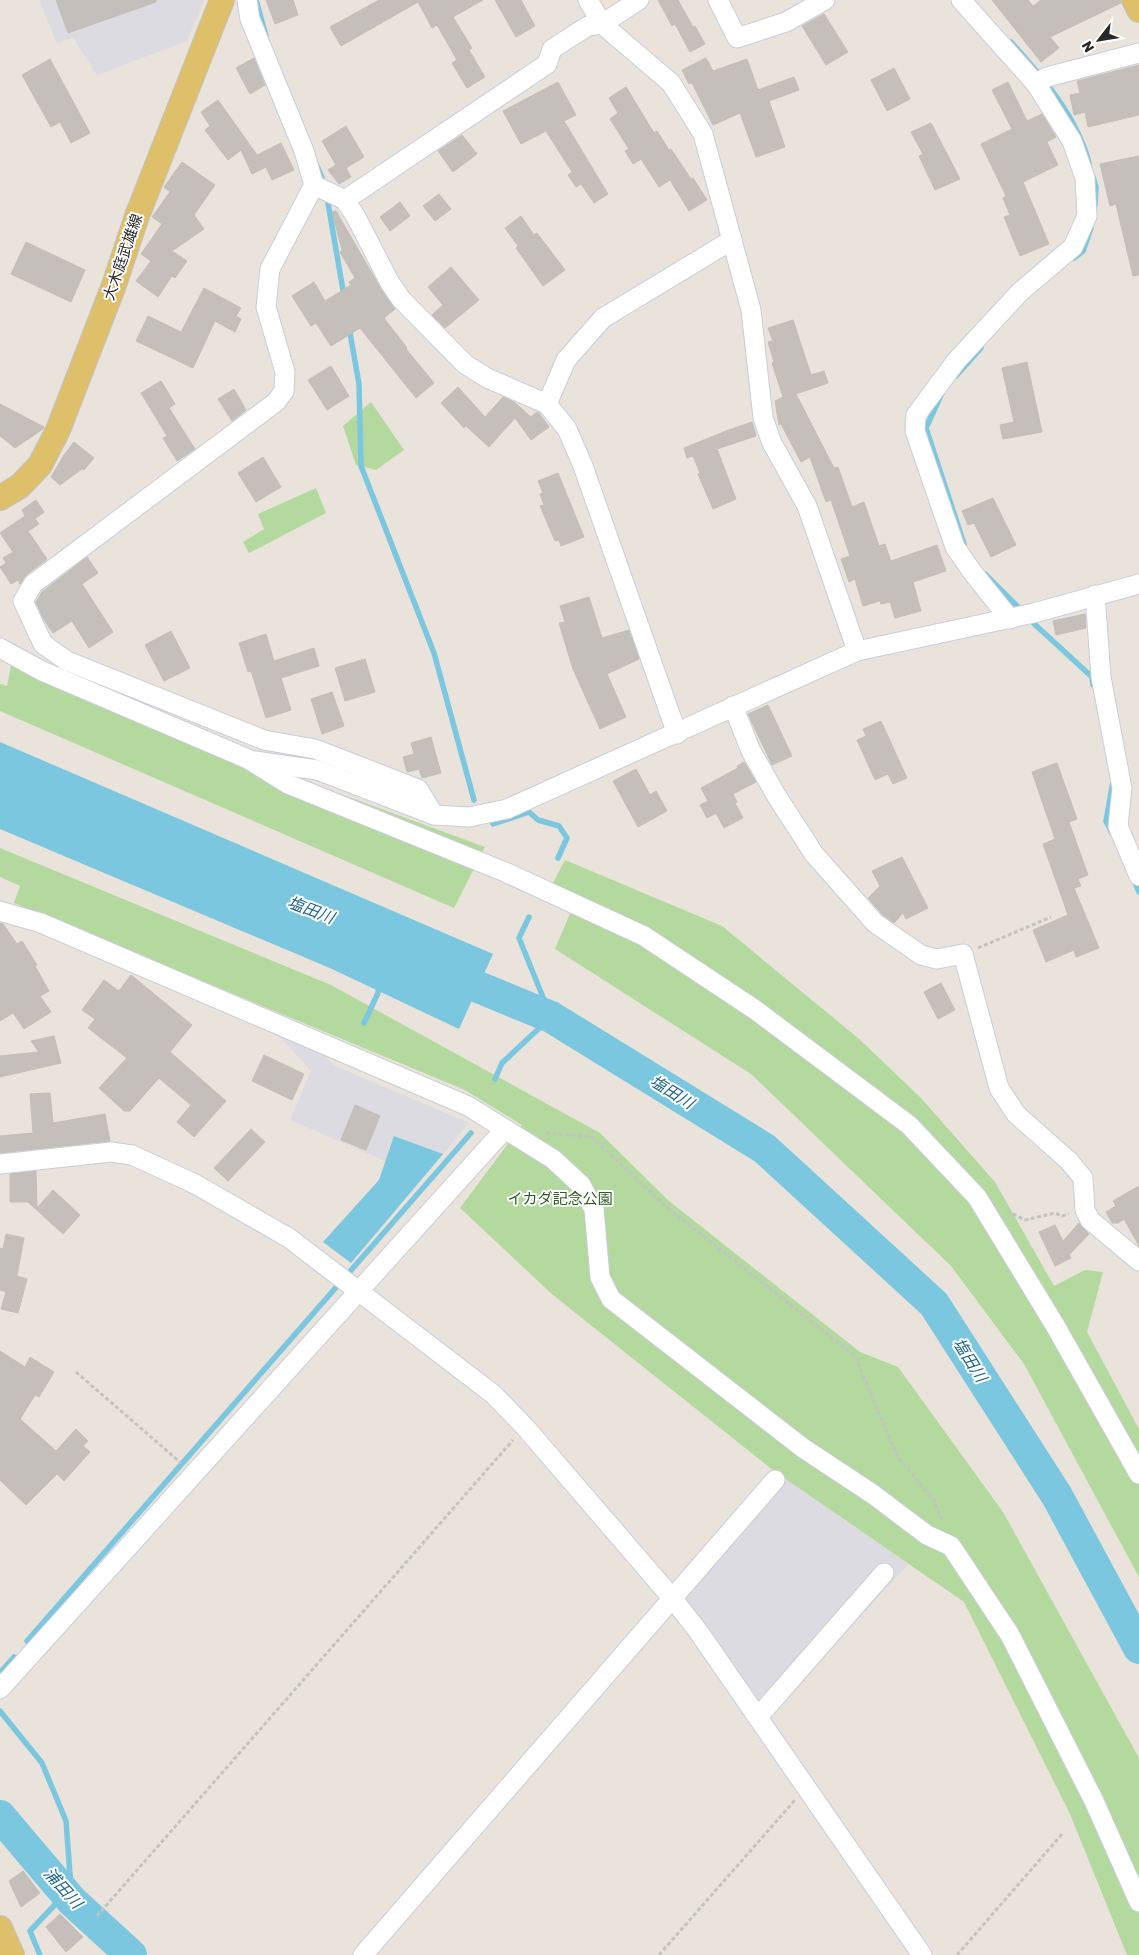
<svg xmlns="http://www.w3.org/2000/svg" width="1139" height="1955" font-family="Rubik,'Noto Sans JP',sans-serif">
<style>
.industrial{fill:#dddbe2}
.green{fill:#b4d99e}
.water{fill:#7ac7df}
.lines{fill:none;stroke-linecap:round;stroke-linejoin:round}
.stream{stroke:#7ac7df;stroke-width:5.5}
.river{stroke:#7ac7df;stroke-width:32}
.building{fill:#c4bfbb;stroke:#c4beb5}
.minor-casing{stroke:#cacdd8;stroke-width:21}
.major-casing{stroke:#c3c3c3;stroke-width:26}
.path{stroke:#c3c3c3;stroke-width:3;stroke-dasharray:4 2.5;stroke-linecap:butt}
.minor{stroke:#fff;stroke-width:19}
.major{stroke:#dec06b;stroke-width:24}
.labels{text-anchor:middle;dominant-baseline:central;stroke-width:4;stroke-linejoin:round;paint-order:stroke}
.street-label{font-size:15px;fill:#282828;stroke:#fff}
.park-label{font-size:15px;fill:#2f5b22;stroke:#fff}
.water-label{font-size:16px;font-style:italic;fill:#1d6587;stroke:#fff}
</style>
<rect width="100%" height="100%" fill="#e9e3db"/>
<g class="industrial">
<polygon points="39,0 204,0 187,41 97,75 73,38 57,43"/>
<polygon points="271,1027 319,1049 333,1065 469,1123 443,1154 395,1136 385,1161 290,1120 311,1071"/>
<polygon points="786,1479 908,1564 771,1716 684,1597"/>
</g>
<g class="green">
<polygon points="371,402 404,450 376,470 356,465 343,426"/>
<polygon points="316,488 326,513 249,553 243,542 264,529 258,514"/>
<polygon points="11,666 265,777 297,778 485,847 454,908 0,711 0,684 7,686"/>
<polygon points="0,848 331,985 600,1133 669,1201 860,1352 898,1367 1003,1512 1139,1758 1139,1955 1127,1955 1070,1814 964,1602 774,1471 553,1295 460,1208 522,1125 465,1090 14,903 20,886 0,877"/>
<polygon points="565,860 722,926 858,1038 921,1098 995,1182 1054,1286 1085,1270 1103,1272 1087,1332 1139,1429 1139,1577 1024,1364 951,1266 751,1074 555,949 577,897 551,887"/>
</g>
<g class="water">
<polygon points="0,742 493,954 459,1029 332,969 0,829"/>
<polygon points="394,1136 443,1154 351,1263 323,1242 379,1180"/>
</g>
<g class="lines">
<g class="stream">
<polyline points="256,0 266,36"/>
<path d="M1011,42C1043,77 1077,117 1089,163"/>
<polyline points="317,166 323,180"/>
<polyline points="1093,177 1096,187 1095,205"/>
<polyline points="328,203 344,296"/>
<polyline points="1074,258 1083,251 1091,228"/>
<polyline points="349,327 359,384 361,466 434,653 474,800"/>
<polyline points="956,376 981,348"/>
<polyline points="942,393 926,428 964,544"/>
<polyline points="985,574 1023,612"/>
<polyline points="1029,619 1092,677 1093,685"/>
<polyline points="493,824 529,812 538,820 559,826 567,838 558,858"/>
<polyline points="1112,833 1106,821 1113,782"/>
<polyline points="1133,878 1139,892"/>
<polyline points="364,1023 378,993 379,983"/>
<polyline points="495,1079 502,1063 551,1017 519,938 529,917"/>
<polyline points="27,1641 471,1133"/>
<polyline points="0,1673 14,1657"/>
<polyline points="0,1711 42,1763 66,1821 72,1901"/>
<polyline points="40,1955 30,1931 66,1893"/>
</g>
<g class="river">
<polyline points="440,967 478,987 551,1017 765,1149 934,1304 1057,1496 1139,1648"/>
<polyline points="0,1816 72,1901 131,1955"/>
</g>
</g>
<g class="building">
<polygon points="56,0 156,0 156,2 68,33"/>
<polygon points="266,0 293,0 298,15 275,24"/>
<polygon points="379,0 483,0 453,17 472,48 469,50 485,77 467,88 452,63 457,60 437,25 432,28 418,2 341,46 330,27"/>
<polygon points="495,0 521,0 535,26 516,37"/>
<polygon points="658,0 678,0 693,27 695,26 705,44 690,52 675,24 672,26"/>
<polygon points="992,0 1028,0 1033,6 1041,0 1120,0 1121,3 1050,37 1059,48 1041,62"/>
<polygon points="824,14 848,52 826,65 802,26"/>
<polygon points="254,58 265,85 250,94 236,68"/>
<polygon points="706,58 713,71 747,59 758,90 794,77 799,90 769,101 785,147 756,157 740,113 713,125 692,83 689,84 682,70"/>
<polygon points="50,59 90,133 71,143 60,122 51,127 22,75"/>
<polygon points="1139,65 1139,115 1088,127 1085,112 1074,115 1070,95 1080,93 1077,81"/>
<polygon points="894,68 910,99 887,111 871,80"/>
<polygon points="558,82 576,115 564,121 608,194 594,203 581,184 576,187 568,175 572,172 546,131 521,144 503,111"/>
<polygon points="1008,82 1027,121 1042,114 1056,137 1047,142 1058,165 1023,182 1049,244 1020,256 1004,217 1010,215 1003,198 1006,196 981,144 1012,129 992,90"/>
<polygon points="626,87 654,133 657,131 669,150 671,149 691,179 693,178 707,200 689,211 670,180 659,187 641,159 633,164 625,151 629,149 610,119 618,113 609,98"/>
<polygon points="218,100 257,155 281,143 294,170 272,180 266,167 252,174 241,150 228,160 205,130 210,126 201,112"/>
<polygon points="931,123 960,179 935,190 919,156 923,154 911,132"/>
<polygon points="346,126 364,157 346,168 351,177 339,184 328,170 336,165 322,141"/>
<polygon points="462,135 477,154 453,172 438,151"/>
<polygon points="1139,156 1139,275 1133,276 1116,204 1110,206 1100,164"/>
<polygon points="182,162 215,185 194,215 204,229 172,251 187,261 175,278 172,276 158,297 136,281 151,261 141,254 162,224 152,217 170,192 164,187"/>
<polygon points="439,194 451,209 435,221 423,206"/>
<polygon points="400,202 410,216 390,231 380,217"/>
<polygon points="336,211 381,289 395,309 384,318 407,348 406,349 434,383 416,398 360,328 331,346 316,323 311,326 292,296 314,282 325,301 351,285 349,282 355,278 340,252 342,250 332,212"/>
<polygon points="521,216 534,235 537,233 565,270 543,286 516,248 518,246 505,228"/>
<polygon points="26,242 85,270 71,302 11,274"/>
<polygon points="451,267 479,300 445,328 432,315 443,305 428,287"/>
<polygon points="204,288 241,308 236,316 241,319 235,332 215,321 193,368 136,341 148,316 181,332"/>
<polygon points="793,320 811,375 824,371 828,383 796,394 834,468 838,467 852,507 864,502 879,546 885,544 891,561 937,545 946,571 913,582 921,611 895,618 890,602 881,604 880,601 863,606 855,579 849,582 841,559 850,556 831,500 826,502 810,457 801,462 781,424 779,425 775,401 783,397 772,363 774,362 768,342 773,341 768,328"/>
<polygon points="1027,362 1042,432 1003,439 1000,425 1014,422 1002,368"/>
<polygon points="331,366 349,396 327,410 308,380"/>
<polygon points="161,381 175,404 169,408 195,449 177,461 163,438 167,436 141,393"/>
<polygon points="458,387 485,417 503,397 514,402 531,417 537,412 539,413 549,427 531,440 515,418 489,447 466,426 464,428 441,403"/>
<polygon points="234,389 246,410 232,421 218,399"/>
<polygon points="0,404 44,427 43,429 15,448 0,436"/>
<polygon points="752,422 756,436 717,449 736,499 713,509 698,474 700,473 693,456 687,458 684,448 726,431"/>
<polygon points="74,442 94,458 84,470 82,469 60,485 51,477 64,455"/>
<polygon points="263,457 281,487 256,502 238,473"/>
<polygon points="558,473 584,537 561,546 559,540 555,541 540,506 544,505 540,494 543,493 538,481"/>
<polygon points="993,498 1016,545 991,557 974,523 968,525 962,511"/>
<polygon points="36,500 44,512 35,519 39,524 28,531 47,559 26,575 20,584 18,580 11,584 0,567 6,563 3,558 13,552 0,533 25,516 22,510"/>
<polygon points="87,557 98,573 82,584 113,632 89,648 72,621 53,633 43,618 36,602 42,592"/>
<polygon points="589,597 602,638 629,630 639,659 607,674 626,717 600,729 573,669 559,623 565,622 560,606"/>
<polygon points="1085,614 1086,628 1056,635 1053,621"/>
<polygon points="171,631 190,668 164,681 145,645"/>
<polygon points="266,634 274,661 314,648 319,666 281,678 291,710 266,718 251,671 248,672 239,643"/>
<polygon points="365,659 375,692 345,701 335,668"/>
<polygon points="332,692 344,726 322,734 311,699"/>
<polygon points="768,705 792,756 772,765 748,714"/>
<polygon points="881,721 907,778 893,784 888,774 875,780 857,740 866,736 863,729"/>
<polygon points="431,737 441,773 422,778 419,769 407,772 403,757 414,754 411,743"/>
<polygon points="744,762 756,782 733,794 737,802 735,803 743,818 724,828 716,813 707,818 700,805 708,801 701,788 738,768 737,766"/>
<polygon points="1057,763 1077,819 1069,822 1088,875 1078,879 1081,886 1074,888 1099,948 1076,957 1074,950 1046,962 1033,930 1068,915 1043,844 1055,839 1032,772"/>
<polygon points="636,769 650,795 656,791 667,811 638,827 613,781"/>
<polygon points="902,857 928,908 906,919 903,913 894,923 883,915 868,898 880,886 872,871"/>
<polygon points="0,923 3,924 17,944 22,941 37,965 35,966 49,991 40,996 51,1012 24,1029 13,1013 0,1021"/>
<polygon points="131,975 192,1025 170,1052 226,1101 194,1137 177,1122 191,1105 159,1078 130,1111 124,1111 99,1088 127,1058 88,1028 95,1019 82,1010 104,980 119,991"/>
<polygon points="941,983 955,1010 938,1019 924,992"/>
<polygon points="54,1036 61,1063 0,1077 0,1056 39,1052 31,1041"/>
<polygon points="264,1055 304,1074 292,1100 252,1081"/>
<polygon points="50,1093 53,1123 105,1114 110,1141 0,1153 0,1136 33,1133 30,1094"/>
<polygon points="355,1105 380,1116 366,1150 341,1140"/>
<polygon points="251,1129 265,1142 228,1181 214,1168"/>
<polygon points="36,1171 37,1208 53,1190 80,1215 63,1234 28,1202 10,1202 10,1174"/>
<polygon points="1139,1186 1139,1246 1124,1219 1118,1223 1112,1223 1106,1212 1116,1206 1113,1201"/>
<polygon points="1079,1223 1089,1234 1069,1255 1071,1258 1055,1266 1039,1232 1055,1225 1063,1241"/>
<polygon points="6,1234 24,1238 17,1276 27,1279 18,1313 1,1309 6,1292 0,1290 0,1248 3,1249"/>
<polygon points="0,1351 25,1367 30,1357 54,1372 39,1397 35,1395 20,1419 56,1451 76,1429 88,1441 83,1446 90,1452 64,1481 57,1474 26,1505 0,1480"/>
<polygon points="23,1871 40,1893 21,1907 9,1881"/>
<polygon points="60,1914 83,1937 66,1952 46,1927"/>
</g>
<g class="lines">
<defs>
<g id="minor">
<polyline points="247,0 250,19 304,151 314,185 345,200 356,217 390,283 401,299 465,364 487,378 547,404 567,429 583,466 677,734"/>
<polyline points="588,0 602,24 671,83 703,134 751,310 763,418 772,443 807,506 857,651"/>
<polyline points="718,0 737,38 786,22 825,0"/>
<polyline points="961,0 1036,84 1072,141 1085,178 1087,216 1073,247 1020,292 957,360 916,415 915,431 955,547 973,573 1010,619"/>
<polyline points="1036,84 1047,77 1139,53"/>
<polyline points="314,185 270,269 266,307 285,372 284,391 276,402 33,584 23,601 43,644 67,661 264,740 315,749 418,789 434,815"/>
<polyline points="345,200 547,64 552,49 588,26 602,24 639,0"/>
<polyline points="547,404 566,360 603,318 732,240"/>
<polyline points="1095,595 1101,677 1122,788 1118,826 1139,876"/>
<polyline points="0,648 42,671 248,759 288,784 505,872 644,936 754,1009 909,1125 977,1197 1056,1327 1139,1474"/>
<polyline points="733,706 751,751 776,795 814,854 875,923 921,955 937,959 963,954 999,1088 1016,1114 1069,1161 1083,1178 1085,1210 1090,1220 1139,1261"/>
<polyline points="255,761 317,770 434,815 469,817 507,809 857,651 1034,613 1139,584"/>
<polyline points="0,911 41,923 468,1106 553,1159 581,1185 594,1209 600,1277 611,1299 803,1448 874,1495 927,1535 951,1546 1010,1635 1094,1801 1139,1902"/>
<polyline points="0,1164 111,1152 132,1155 195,1184 289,1238 493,1394 525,1427 673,1599 698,1631 922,1955"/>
<polyline points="0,1689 504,1130"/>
<polyline points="758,1717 884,1573"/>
<polyline points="363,1955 775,1480"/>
</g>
<g id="major">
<polyline points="1134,0 1139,10"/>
<polyline points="0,498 20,486 40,465 58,430 114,285 137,216 222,0"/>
<polyline points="0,1928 12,1955"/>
</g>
</defs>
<use href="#minor" class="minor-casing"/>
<use href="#major" class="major-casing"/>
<g class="path">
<polyline points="978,948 1051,917"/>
<polyline points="546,1133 592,1137 664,1205 855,1356 897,1456 935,1502 942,1522"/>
<polyline points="1007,1211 1025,1220 1055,1213 1062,1216 1069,1214"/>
<polyline points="76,1372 181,1463"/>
<polyline points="97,1916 513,1440"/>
<polyline points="659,1955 795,1800"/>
<polyline points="957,1955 1063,1833"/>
</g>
<use href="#minor" class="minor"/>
<use href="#major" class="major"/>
</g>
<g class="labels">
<g class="street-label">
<text transform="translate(123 257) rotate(-71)">大木庭武雄線</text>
</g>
<g class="park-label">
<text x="560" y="1199">イカダ記念公園</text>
</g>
<g class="water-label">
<text transform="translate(311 910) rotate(21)">塩田川</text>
<text transform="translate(672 1092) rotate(32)">塩田川</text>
<text transform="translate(970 1360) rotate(58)">塩田川</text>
<text transform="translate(63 1888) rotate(48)">浦田川</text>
</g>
</g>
<g transform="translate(1099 40) rotate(239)" stroke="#ffffff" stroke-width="4" paint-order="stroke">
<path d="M0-4L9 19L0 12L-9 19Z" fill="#282828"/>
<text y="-8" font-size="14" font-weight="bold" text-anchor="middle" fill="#282828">N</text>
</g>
</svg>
